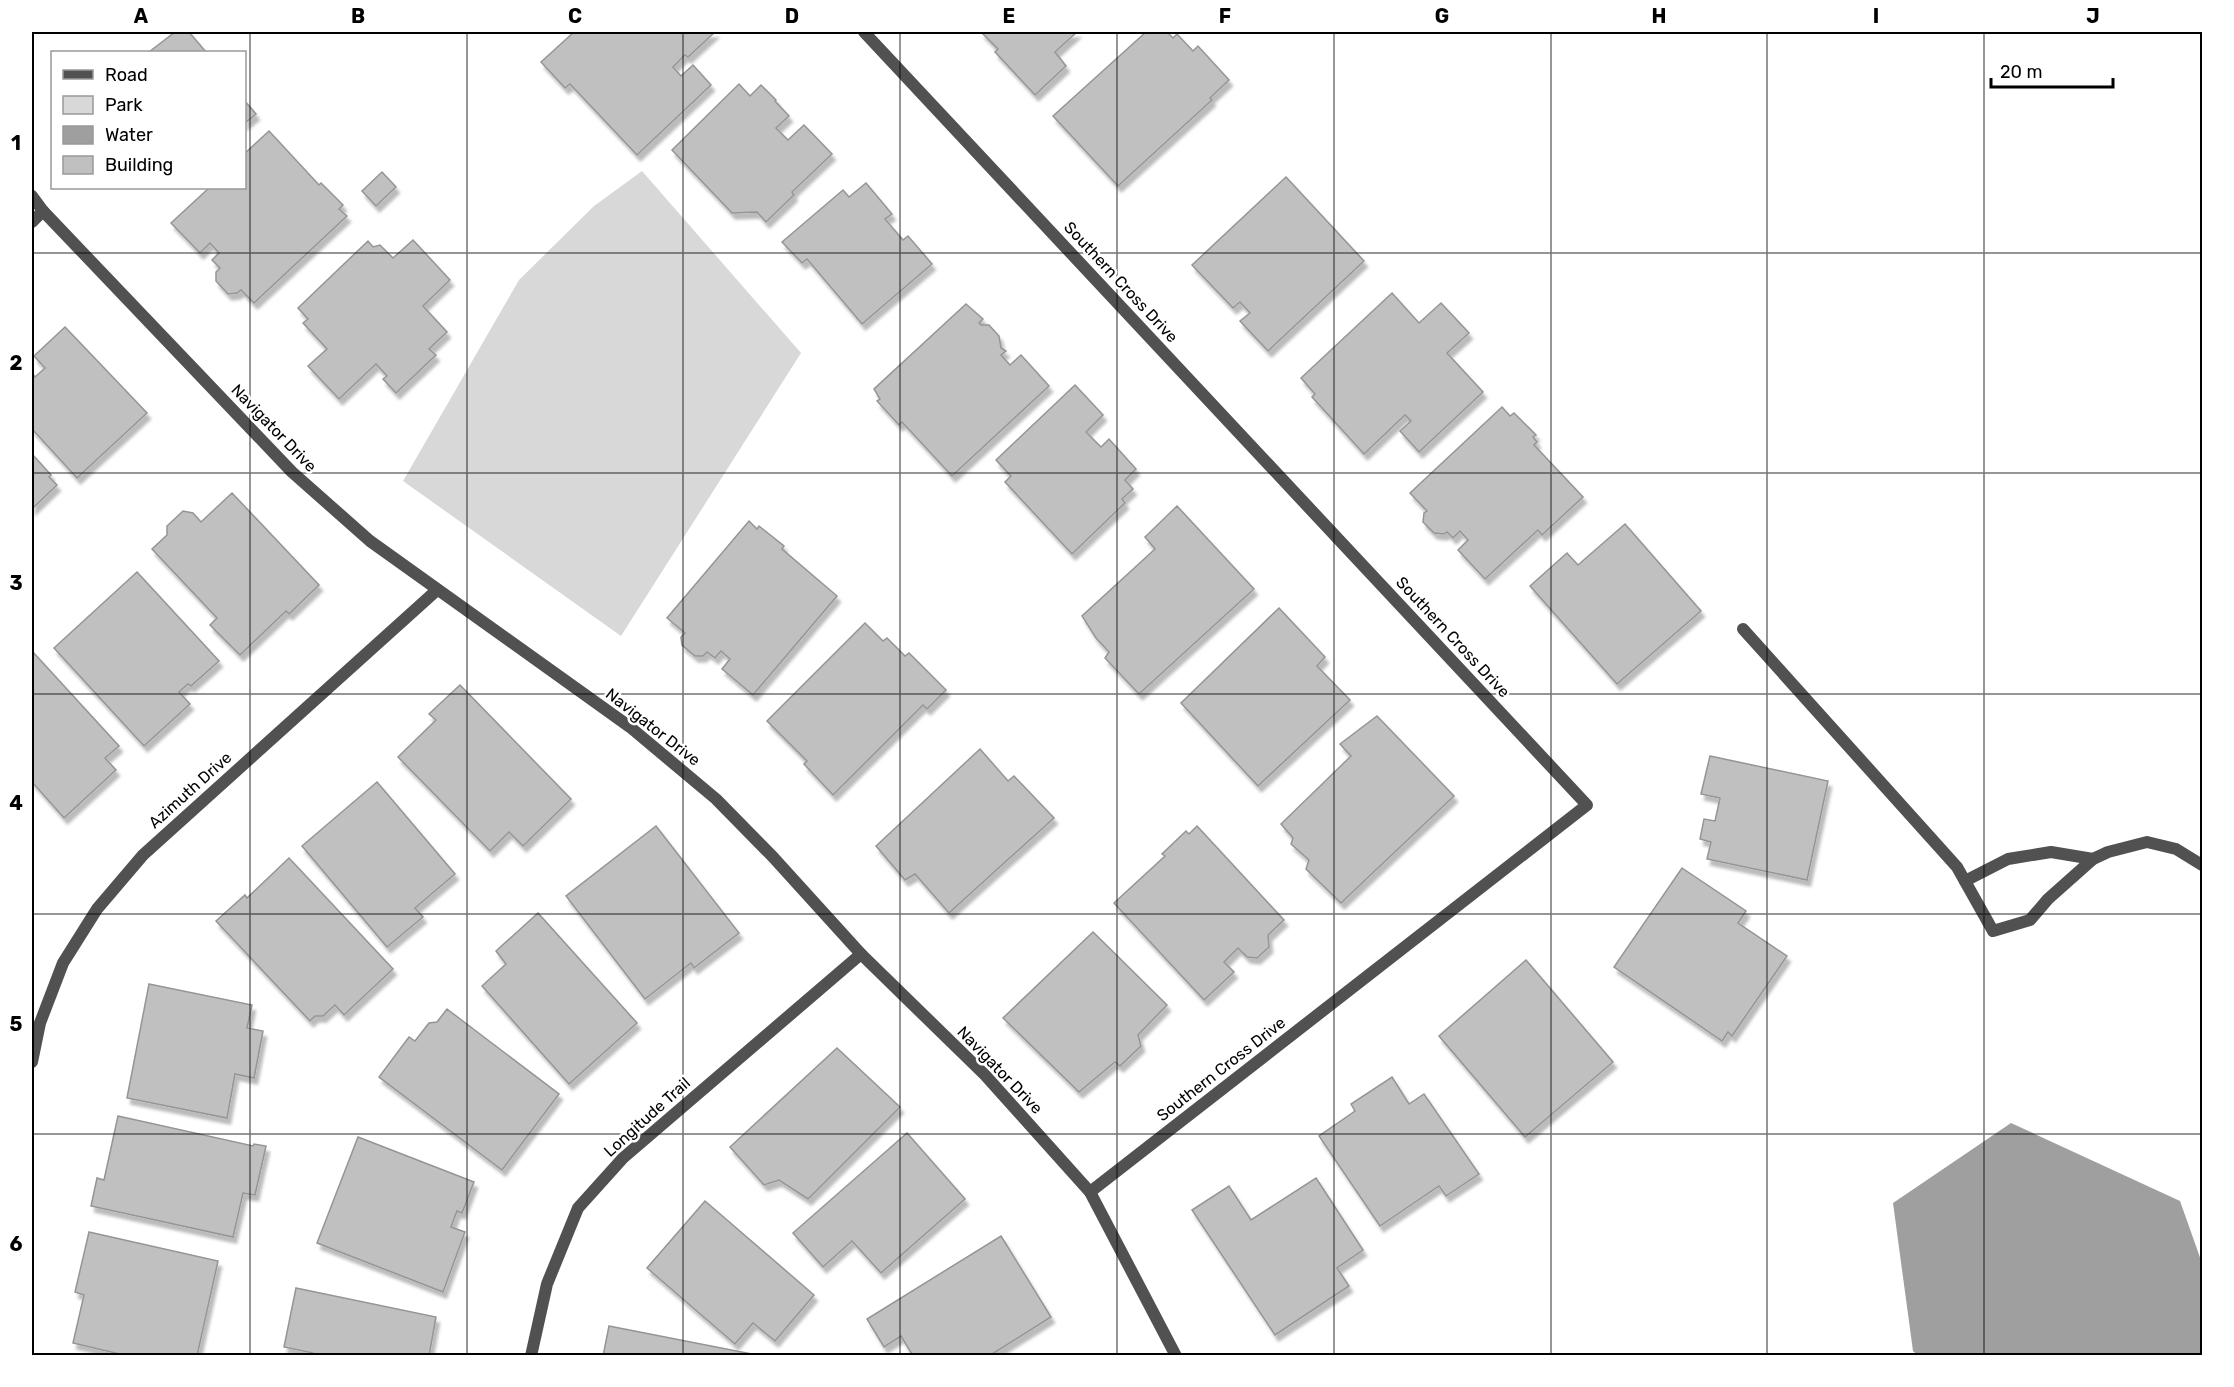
<svg xmlns="http://www.w3.org/2000/svg" width="2234" height="1387" font-family="Rubik,sans-serif">
<style>
.green{fill:#d8d8d8}
.water{fill:#9f9f9f}
.building{fill:#c0c0c0;stroke:#959595;stroke-width:1.5;filter:url(#shadow)}
.lines{fill:none;stroke-linecap:round;stroke-linejoin:round}
.service{stroke:#515151;stroke-width:12}
.minor{stroke:#515151;stroke-width:12}
.grid{fill:none;stroke:#000;stroke-width:1.5;stroke-opacity:0.55}
.labels{text-anchor:middle;dominant-baseline:central;stroke-width:5;stroke-linejoin:round;paint-order:stroke}
.street-label{font-size:16px;fill:#000;stroke:#fff}
.neatline{fill:none;stroke:#000;stroke-width:2}
.grid-label{font-size:20px;text-anchor:middle;font-weight:bold;fill:#000}
</style>
<defs>
<filter id="shadow"><feDropShadow dx="3.5" dy="6" stdDeviation="1.5" flood-color="#0004"/></filter>
</defs>
<rect width="100%" height="100%" fill="#fff"/>
<polygon class="green" points="642,171 801,353 621,636 403,481 519,280 594,206"/>
<polygon class="water" points="2011,1123 2180,1201 2202,1263 2202,1355 1918,1356 1913,1351 1893,1203"/>
<g class="building">
<polygon points="175,32 189,32 206,52 149,52"/>
<polygon points="574,32 715,32 688,57 685,55 673,67 681,76 693,65 711,85 637,155 570,84 565,88 541,62"/>
<polygon points="981,32 1077,32 1055,52 1066,66 1035,95 995,52 998,49"/>
<polygon points="1146,32 1167,32 1173,38 1177,34 1193,51 1198,46 1229,80 1210,98 1212,100 1118,186 1053,116"/>
<polygon points="739,84 750,96 761,85 776,100 775,101 789,116 776,128 788,140 804,125 832,154 792,192 794,195 766,222 757,212 732,213 672,150"/>
<polygon points="244,100 256,114 244,124"/>
<polygon points="269,131 319,185 321,183 343,205 339,209 347,216 254,303 241,290 237,293 228,294 216,281 216,272 220,268 212,260 219,253 210,243 200,253 171,223 209,188 244,188 244,154"/>
<polygon points="382,172 396,187 376,206 362,191"/>
<polygon points="1286,177 1364,261 1268,351 1240,321 1250,313 1240,302 1233,308 1192,265"/>
<polygon points="866,183 892,214 885,219 903,240 908,236 932,264 862,324 807,259 802,263 782,242 843,190 849,197"/>
<polygon points="413,240 450,280 423,306 447,332 429,349 436,355 396,393 383,379 387,376 376,364 339,399 308,366 327,349 303,323 308,319 298,308 368,241 373,247 380,245 393,258"/>
<polygon points="1392,293 1419,323 1441,303 1469,333 1447,353 1483,392 1419,452 1400,431 1411,421 1405,415 1364,454 1312,397 1315,394 1301,378"/>
<polygon points="966,304 983,319 979,323 981,325 989,325 999,336 1001,348 1006,351 1001,355 1010,365 1021,355 1049,386 952,476 902,422 899,425 877,401 880,399 874,389"/>
<polygon points="65,327 147,413 77,478 32,429 32,373 35,377 45,368 34,356"/>
<polygon points="1075,385 1103,415 1086,432 1101,447 1109,439 1136,469 1125,480 1133,489 1122,499 1125,503 1072,554 1005,482 1011,476 996,460"/>
<polygon points="1502,407 1510,416 1514,413 1536,435 1533,437 1537,442 1534,445 1583,497 1542,535 1538,530 1485,579 1458,550 1468,540 1460,531 1453,538 1447,532 1444,534 1434,533 1423,522 1424,513 1427,511 1410,493"/>
<polygon points="32,454 51,475 49,477 57,485 32,509"/>
<polygon points="232,493 319,585 289,614 286,611 240,655 210,625 217,618 152,549 167,535 167,526 183,511 193,513 201,522"/>
<polygon points="1177,506 1254,589 1139,694 1105,658 1109,652 1096,638 1082,616 1155,549 1145,537"/>
<polygon points="749,521 757,529 759,526 784,546 782,549 837,596 753,695 722,669 730,659 721,651 715,658 707,652 703,656 695,656 682,645 681,637 685,633 667,618"/>
<polygon points="1625,524 1701,611 1617,684 1530,586 1567,553 1578,565"/>
<polygon points="137,572 219,661 191,686 188,684 179,692 190,704 144,746 54,648"/>
<polygon points="1279,608 1325,657 1317,666 1350,700 1258,786 1181,703"/>
<polygon points="865,623 883,641 887,638 905,656 909,653 946,690 927,709 923,705 833,795 804,764 807,761 767,721"/>
<polygon points="32,651 119,746 105,758 116,770 64,818 32,782"/>
<polygon points="460,685 571,799 523,846 509,832 490,851 398,757 436,720 429,714"/>
<polygon points="1377,716 1454,796 1341,903 1306,869 1309,860 1291,844 1293,838 1281,824 1351,756 1340,744"/>
<polygon points="980,749 1008,781 1014,776 1054,818 949,913 915,874 905,880 876,846"/>
<polygon points="1710,756 1828,781 1807,880 1707,859 1711,842 1700,839 1704,819 1715,821 1720,798 1701,794"/>
<polygon points="377,782 455,874 415,908 423,917 387,947 302,846"/>
<polygon points="656,826 739,933 694,968 691,963 645,999 566,896"/>
<polygon points="1197,826 1284,920 1268,935 1269,947 1257,958 1247,957 1238,948 1224,962 1234,972 1204,1000 1114,903 1165,856 1162,854 1186,831 1189,834"/>
<polygon points="289,858 393,969 344,1015 335,1005 323,1016 315,1016 310,1021 216,921 245,895 247,898"/>
<polygon points="1682,868 1746,911 1738,923 1787,956 1732,1036 1728,1032 1722,1041 1614,967"/>
<polygon points="538,913 637,1023 569,1084 482,986 506,964 496,951"/>
<polygon points="1093,932 1167,1005 1138,1035 1141,1046 1120,1066 1115,1062 1079,1092 1003,1018"/>
<polygon points="1526,960 1613,1062 1525,1137 1439,1036"/>
<polygon points="149,984 252,1005 247,1028 263,1031 254,1078 235,1074 227,1118 127,1098"/>
<polygon points="447,1009 559,1094 502,1170 379,1077 409,1037 415,1041 429,1023 437,1022"/>
<polygon points="837,1048 900,1107 808,1199 779,1180 764,1185 730,1147"/>
<polygon points="1392,1077 1409,1104 1424,1094 1479,1174 1446,1196 1439,1186 1380,1226 1319,1136 1355,1111 1351,1104"/>
<polygon points="118,1116 253,1146 254,1144 266,1146 255,1195 243,1193 233,1237 91,1206 97,1178 104,1180"/>
<polygon points="907,1133 965,1199 881,1273 852,1241 823,1267 793,1233"/>
<polygon points="358,1137 474,1182 462,1213 457,1211 451,1227 465,1232 443,1292 317,1243"/>
<polygon points="1316,1178 1363,1250 1337,1268 1349,1286 1275,1335 1192,1210 1229,1186 1251,1220"/>
<polygon points="705,1201 814,1295 775,1341 753,1323 735,1344 647,1268"/>
<polygon points="89,1232 218,1261 197,1356 128,1356 73,1343 84,1295 75,1292"/>
<polygon points="1001,1236 1051,1317 989,1356 913,1356 901,1336 884,1347 867,1319"/>
<polygon points="296,1288 436,1317 429,1356 312,1356 313,1353 284,1347"/>
<polygon points="609,1326 762,1356 603,1356"/>
</g>
<g class="lines">
<g class="service">
<polyline points="1743,629 1957,867 1993,931 2030,920 2048,899 2093,859 2108,852 2147,842 2176,849 2202,865"/>
<polyline points="1965,881 2008,859 2051,852 2093,859"/>
</g>
<g class="minor">
<polyline points="864,32 1587,805 1090,1192"/>
<polyline points="32,196 43,211 292,472 370,541 630,727 716,799 773,857 861,954 985,1075 1090,1192 1176,1356"/>
<polyline points="32,222 43,211"/>
<polyline points="32,1062 40,1023 63,963 97,909 143,855 437,590"/>
<polyline points="531,1356 547,1284 578,1208 623,1158 861,954"/>
</g>
</g>
<path class="grid" d="M250,32V1356M467,32V1356M683,32V1356M900,32V1356M1117,32V1356M1334,32V1356M1551,32V1356M1767,32V1356M1984,32V1356M32,253H2202M32,473H2202M32,694H2202M32,914H2202M32,1134H2202"/>
<g class="labels">
<g class="street-label">
<text transform="translate(1121 282) rotate(47)">Southern Cross Drive</text>
<text transform="translate(274 428) rotate(46)">Navigator Drive</text>
<text transform="translate(1453 637) rotate(47)">Southern Cross Drive</text>
<text transform="translate(653 727) rotate(38)">Navigator Drive</text>
<text transform="translate(190 790) rotate(-42)">Azimuth Drive</text>
<text transform="translate(1221 1069) rotate(-38)">Southern Cross Drive</text>
<text transform="translate(1000 1070) rotate(46)">Navigator Drive</text>
<text transform="translate(647 1117) rotate(-42)">Longitude Trail</text>
</g>
</g>
<rect width="2234" height="1387" fill="none" stroke="#ffffff" stroke-width="66"/>
<rect x="51" y="51" width="195" height="138" fill="#ffffff" stroke="#999999" stroke-width="1.5"/>
<rect x="63" y="70" width="30" height="9" fill="#515151" stroke="#999999" stroke-width="1.5"/>
<text x="105" y="81" font-size="18" fill="#000000">Road</text>
<rect x="63" y="96" width="30" height="18" fill="#d8d8d8" stroke="#999999" stroke-width="1.5"/>
<text x="105" y="111" font-size="18" fill="#000000">Park</text>
<rect x="63" y="126" width="30" height="18" fill="#9f9f9f" stroke="#999999" stroke-width="1.5"/>
<text x="105" y="141" font-size="18" fill="#000000">Water</text>
<rect x="63" y="156" width="30" height="18" fill="#c0c0c0" stroke="#999999" stroke-width="1.5"/>
<text x="105" y="171" font-size="18" fill="#000000">Building</text>
<path d="M1991 78v9h122v-9" fill="none" stroke="#000000" stroke-width="3"/>
<text x="2000" y="78" font-size="18" fill="#000000" stroke="#ffffff" stroke-width="4.5" paint-order="stroke">20 m</text>
<rect x="33" y="33" width="2168" height="1321" class="neatline"/>
<g class="grid-label">
<text x="141" y="23">A</text>
<text x="358" y="23">B</text>
<text x="575" y="23">C</text>
<text x="792" y="23">D</text>
<text x="1009" y="23">E</text>
<text x="1225" y="23">F</text>
<text x="1442" y="23">G</text>
<text x="1659" y="23">H</text>
<text x="1876" y="23">I</text>
<text x="2093" y="23">J</text>
<text x="16" y="150">1</text>
<text x="16" y="370">2</text>
<text x="16" y="590">3</text>
<text x="16" y="810">4</text>
<text x="16" y="1031">5</text>
<text x="16" y="1251">6</text>
</g>
</svg>
